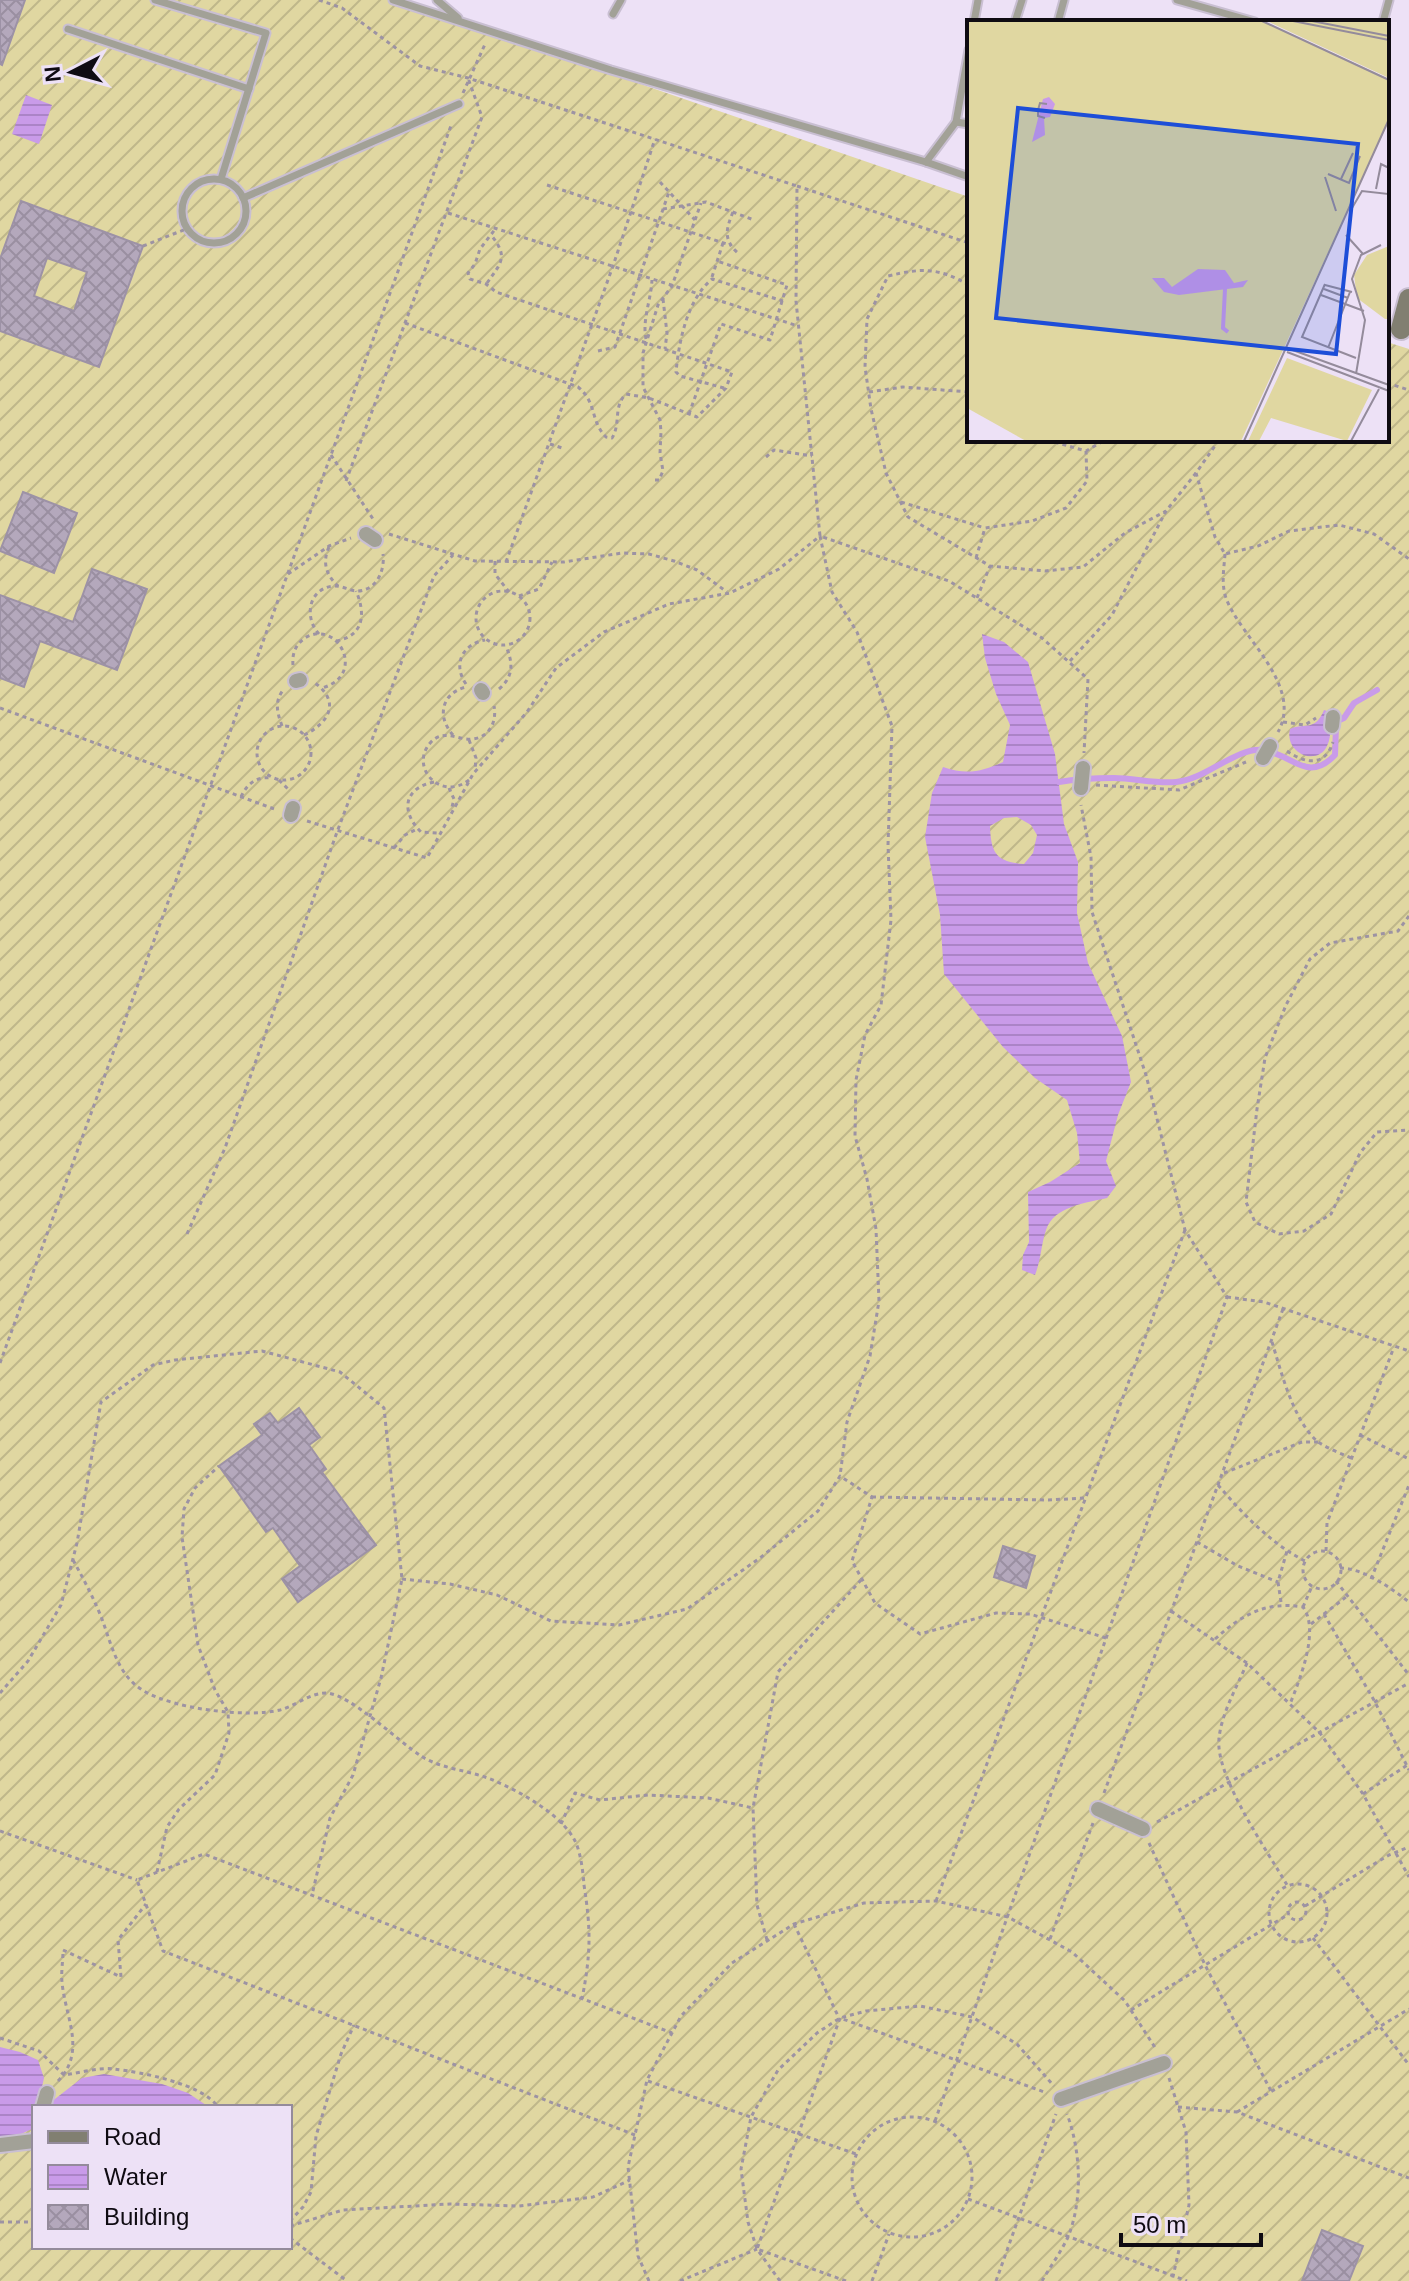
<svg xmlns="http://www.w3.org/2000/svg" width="1409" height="2281" font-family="Helvetica,sans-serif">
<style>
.garden{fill:url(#garden-furrows);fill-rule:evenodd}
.water{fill:url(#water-rules);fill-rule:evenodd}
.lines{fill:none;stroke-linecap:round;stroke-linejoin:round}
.stream{stroke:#c99be9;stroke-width:6}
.building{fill:url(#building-cross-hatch);stroke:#9d92a6;stroke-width:2;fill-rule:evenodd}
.lane-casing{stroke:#c9bfd2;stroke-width:11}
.street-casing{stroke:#c9bfd2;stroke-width:18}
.secondary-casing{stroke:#c9bfd2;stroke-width:24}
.path{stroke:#9d93a3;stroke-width:3;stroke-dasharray:4 4;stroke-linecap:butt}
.lane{stroke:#a2a197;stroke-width:7}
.street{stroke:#a2a197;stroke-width:14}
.secondary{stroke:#817f71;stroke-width:20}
.inset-river{fill:none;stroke:#c99be9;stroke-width:4}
.inset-road{fill:none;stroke:#948b9b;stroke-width:2}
.view{fill:#1d4ed8;fill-opacity:0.15;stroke:#1d4ed8;stroke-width:4}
.inset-edge{fill:none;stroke:#0f0b12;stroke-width:4}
</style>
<defs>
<pattern id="garden-furrows" width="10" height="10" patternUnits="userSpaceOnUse" patternTransform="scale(2)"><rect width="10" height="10" fill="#e0d7a1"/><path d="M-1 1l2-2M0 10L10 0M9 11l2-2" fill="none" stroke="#bfb78a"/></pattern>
<pattern id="water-rules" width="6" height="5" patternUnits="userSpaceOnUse" patternTransform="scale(2)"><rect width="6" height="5" fill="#c99be9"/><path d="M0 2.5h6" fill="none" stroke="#ab84c7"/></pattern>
<pattern id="building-cross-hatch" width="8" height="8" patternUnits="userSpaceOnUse" patternTransform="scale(2)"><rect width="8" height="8" fill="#b4a8bc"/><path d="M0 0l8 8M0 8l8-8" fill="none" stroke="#9a8fa1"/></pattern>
</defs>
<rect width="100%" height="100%" fill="#ede1f6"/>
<path class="garden" d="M0,0H396L969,197V440H1387V342L1409,349V2281H0ZM34,2107H290V2247H34Z"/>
<g class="water">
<polygon points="26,95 52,105 39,144 12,134"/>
<path d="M982,634L1004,642L1028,662L1055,754L1064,824L1078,862L1077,913L1088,963L1122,1036L1131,1082L1118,1115L1106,1161L1116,1186L1107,1198C1086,1203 1054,1206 1046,1230C1041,1245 1041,1260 1035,1275L1022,1270L1023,1255L1029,1242L1028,1192L1050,1182L1080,1163L1077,1133L1067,1100L1035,1078L1003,1047L944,974L940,915L925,837L932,793L943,767C966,775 981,772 1003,762L1010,725L996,694L985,658ZM1017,817L1031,825L1037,835L1033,853L1024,864C996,862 991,853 990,826L1004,818Z"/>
<path d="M1324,710L1330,712C1330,723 1332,736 1327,746C1317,767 1284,753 1290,729C1306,722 1315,732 1324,710Z"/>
<polygon points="0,2047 20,2052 38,2060 44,2078 40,2096 51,2102 82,2078 104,2074 162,2084 188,2093 209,2107 34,2107 34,2128 19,2135 0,2138"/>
</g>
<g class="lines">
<g class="stream">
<polyline points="1333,723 1344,718 1354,703 1377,690"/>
<path d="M1059,782C1076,779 1096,778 1114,778C1134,778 1156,784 1176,782C1205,780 1236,747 1263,750C1293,754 1307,784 1335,755L1336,726"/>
</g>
</g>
<g class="building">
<polygon points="0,0 25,0 2,65 0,64"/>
<path d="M21,201L143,246L99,367L0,331V259ZM47,258L87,272L74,311L34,296Z"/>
<polygon points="23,492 77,513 54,573 0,551"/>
<polygon points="92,569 147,589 117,670 40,641 24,687 0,678 0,595 73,622"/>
<polygon points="299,1408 320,1437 309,1445 326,1469 322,1472 376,1545 298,1602 282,1579 300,1566 273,1528 266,1532 219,1466 262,1435 254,1424 270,1413 278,1423"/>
<polygon points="1003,1546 1035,1556 1026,1588 994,1577"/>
<polygon points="1322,2230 1363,2246 1349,2281 1302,2281"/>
</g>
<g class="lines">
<defs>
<g id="lane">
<polyline points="155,0 266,33 221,179"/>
<polyline points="393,0 611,70 926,162 969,177"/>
<polyline points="437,0 458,18"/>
<polyline points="1177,0 1255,22"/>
<polyline points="613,14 621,0"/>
<polyline points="974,22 978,0"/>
<polyline points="1015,22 1022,0"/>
<polyline points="1058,22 1064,0"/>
<polyline points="1383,22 1389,0"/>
<polyline points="68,29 249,89"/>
<polyline points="956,122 969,124"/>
<polyline points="926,162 956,122 969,50"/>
<circle cx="214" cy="211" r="32"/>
<polyline points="243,198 459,104"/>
</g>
<g id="street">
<polyline points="366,534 375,540"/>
<polyline points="296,681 300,680"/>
<polyline points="481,690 483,693"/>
<polyline points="1332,726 1333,717"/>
<polyline points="1263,758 1270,746"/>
<polyline points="1081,788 1083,768"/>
<polyline points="291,815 293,808"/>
<polyline points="1098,1809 1143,1829"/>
<polyline points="1061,2099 1164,2063"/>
<polyline points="43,2107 47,2093"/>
<polyline points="0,2145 34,2141"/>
</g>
<polyline id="secondary" points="1401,329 1409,299"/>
</defs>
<use href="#lane" class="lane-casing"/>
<use href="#street" class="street-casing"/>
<use href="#secondary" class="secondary-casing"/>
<g class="path">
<polyline points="319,0 342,8 420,66 468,78 797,186 796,301 820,536 949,581 1042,638 1088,679 1084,753"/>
<polyline points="463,93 486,42"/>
<polyline points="660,182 695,220"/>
<polyline points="547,185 730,245"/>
<polyline points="797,186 969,243"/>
<polyline points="663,209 706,202 754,220"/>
<path d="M733,212C726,229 723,240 738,253"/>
<polyline points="448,213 798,326"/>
<polyline points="143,246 186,229"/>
<polyline points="712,277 723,243"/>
<path d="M487,283C501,263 509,257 491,235"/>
<path d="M969,285C937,267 922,268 888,276L867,319L865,367L871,409L886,473L908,517L990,566L1045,571L1083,567L1125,533L1166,511"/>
<polyline points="663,299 667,333 665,349"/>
<path d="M405,323L578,387C597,402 590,421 606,437L612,438C621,424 613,406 626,394L649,398L697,417L726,388L732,372L496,292L486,284L470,279L468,273L475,264L480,249L496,228"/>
<path d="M646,339C642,320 651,300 652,280"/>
<polyline points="598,351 615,347 669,192"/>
<polyline points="1387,383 1409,390"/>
<path d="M724,388L680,376L676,372C679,341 687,300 712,279L783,301"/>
<polyline points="869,392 903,387 969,392"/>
<polyline points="689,414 721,324 770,340 787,285 717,261"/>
<polyline points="1047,440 1086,451 1105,440"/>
<polyline points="1219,440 1196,473 1215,537 1225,554 1258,546 1289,531 1339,525 1374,534 1409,559"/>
<polyline points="550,444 562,448"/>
<polyline points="331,455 373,519"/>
<polyline points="766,457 774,450 812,456"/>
<polyline points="655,480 659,480 663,471 660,453 661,432 660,420 643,387 643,353 658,305 672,286 701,203"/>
<polyline points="346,481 482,117 468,78"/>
<polyline points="901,502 985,528"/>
<polyline points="389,534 475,561 564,562 622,553 649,554 674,561 697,570 727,592"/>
<path d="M329,547C322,562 326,575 338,586"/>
<path d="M1225,554C1224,569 1221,583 1226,598C1240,637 1304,685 1278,732"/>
<polyline points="976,558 985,528 1032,521 1066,508 1087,481 1086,451"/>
<polyline points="495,561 495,574 509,592"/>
<polyline points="506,562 613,266 655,139"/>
<polyline points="288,574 329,546 351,538"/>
<circle cx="503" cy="618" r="27"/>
<polyline points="519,596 539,589 552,562"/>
<polyline points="977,598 990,566"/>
<path d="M319,634C304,618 308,589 333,586C342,585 349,591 358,591C377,590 385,570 383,554"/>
<path d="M336,641C364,636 366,614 356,591"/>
<polyline points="1070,661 1112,615 1166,511 1196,473"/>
<path d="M293,665C292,654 295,645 305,638C337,618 368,675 322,688"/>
<path d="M466,684C452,664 463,644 485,640"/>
<path d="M499,689C514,676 513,663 506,646"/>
<polyline points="0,708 277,810"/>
<polyline points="1283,722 1305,725 1316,718"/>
<path d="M282,726C277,712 274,701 284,689"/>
<circle cx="284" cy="753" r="27"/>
<path d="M304,735C329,723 341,702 315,683"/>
<path d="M453,735C436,716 442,693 466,687"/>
<polyline points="469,740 476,758 475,770"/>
<path d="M1287,751C1306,764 1325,767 1333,742"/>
<polyline points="279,780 290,791"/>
<path d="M469,780C441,802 408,767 431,742C445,728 458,741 473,739C490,737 497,721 494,706"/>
<path d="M434,782C404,788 400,811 421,832L438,833"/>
<polyline points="1096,785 1179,790 1246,762"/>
<polyline points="449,788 454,799 452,807"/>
<path d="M241,797C247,784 256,776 272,778"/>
<polyline points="307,821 427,858 473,774 527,712 556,668 604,632 669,604 730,593 779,569 820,536 832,592 857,632 892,726 888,845 891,920 881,1005 865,1035 856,1080 855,1136 867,1179 876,1229 879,1301 870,1356 847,1422 840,1476"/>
<polyline points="394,848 405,835 417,829"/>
<polyline points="1409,916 1398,931 1330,943 1310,959 1286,1005 1265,1058 1257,1109 1246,1202 1255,1222 1279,1234 1304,1231 1331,1214 1360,1153 1377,1132 1409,1130"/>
<polyline points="187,1234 225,1148 337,832 434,576 453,555"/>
<polyline points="1227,1297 1264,1302 1409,1351"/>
<path d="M1272,1342C1281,1371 1293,1420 1317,1441C1326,1448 1340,1453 1351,1458"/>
<polyline points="0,1363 452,123"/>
<polyline points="1360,1435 1409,1459"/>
<polyline points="1224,1473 1302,1442 1318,1442"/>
<path d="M1218,1485C1243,1514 1270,1543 1305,1561"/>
<polyline points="872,1497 1048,1500 1086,1498"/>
<polyline points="1197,1542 1238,1566 1278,1582"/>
<polyline points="1326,1551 1327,1523 1394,1347"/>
<circle cx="1322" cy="1570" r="19"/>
<path d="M73,1560C83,1578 92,1595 100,1614C111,1641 116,1675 144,1691C174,1709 247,1718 280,1710C295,1706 310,1693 326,1693C349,1693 399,1742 421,1756C443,1770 471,1770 495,1781C521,1792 564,1816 576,1843C581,1855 583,1872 584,1885C591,1930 591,1953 582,1999"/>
<path d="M1340,1568C1363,1568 1391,1588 1409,1602"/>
<polyline points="402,1579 450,1584 497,1595 551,1621 619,1625 687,1609 760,1558 818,1511 840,1476 872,1497 852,1561 875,1603 920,1634 996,1613 1030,1614 1106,1638"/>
<polyline points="1371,1579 1409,1485"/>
<polyline points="1336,1581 1409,1675"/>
<polyline points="1281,1602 1278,1582 1287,1551"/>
<polyline points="1303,1607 1312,1586"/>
<polyline points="1171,1611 1247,1663 1320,1733 1363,1794 1409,1877"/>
<polyline points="1324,1614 1375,1702 1409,1770"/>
<polyline points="1311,1624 1346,1597"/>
<path d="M1215,1639C1243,1614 1266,1601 1303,1607C1320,1630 1300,1679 1290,1704"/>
<path d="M1247,1663C1237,1687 1221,1714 1219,1739C1215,1776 1268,1852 1287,1885"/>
<polyline points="0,1693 28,1661 61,1605 77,1543 101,1402 153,1365 175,1360 262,1351 340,1372 384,1408 402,1579 381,1678 353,1775 330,1818 312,1895"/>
<polyline points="1104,1793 1283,1309"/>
<polyline points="1363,1794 1409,1764"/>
<polyline points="1157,1822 1409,1683"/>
<polyline points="561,1824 575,1793 600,1800 648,1795 708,1798 753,1808"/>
<polyline points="0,1831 137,1880"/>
<polyline points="1149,1843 1205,1965 1271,2091"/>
<polyline points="157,1872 167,1827 179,1809 215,1775 229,1733 228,1712 215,1690 198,1645 182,1537 184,1509 195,1488 219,1466"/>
<circle cx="1298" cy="1913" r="29"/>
<polyline points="936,1901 1185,1230"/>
<circle cx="1297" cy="1911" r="9"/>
<polyline points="1305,1906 1389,1855 1409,1847"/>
<polyline points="794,1924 839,2018"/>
<polyline points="1313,1938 1409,2065"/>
<polyline points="1050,1939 1093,1823"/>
<polyline points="767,1940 757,1905 753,1808 778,1672 861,1580"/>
<polyline points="1131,2010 1289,1914"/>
<path d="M0,2038L39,2051L64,2075C80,2073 98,2067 114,2069C141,2072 203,2084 218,2107"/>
<polyline points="1169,2078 1186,2132 1189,2205 1172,2281"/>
<path d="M58,2081C87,2051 65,2017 62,1982C61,1972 63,1961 63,1950L121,1977L118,1940L146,1904"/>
<polyline points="648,2081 856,2154"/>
<polyline points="1178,2107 1237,2112 1409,2178"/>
<polyline points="1237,2112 1409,2009"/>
<circle cx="912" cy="2177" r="60"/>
<polyline points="935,2121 1227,1297 1185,1230 1146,1075 1092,912 1091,857 1081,805"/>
<polyline points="635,2135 163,1951 137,1880 204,1854 672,2033"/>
<polyline points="968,2199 1187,2281"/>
<polyline points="290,2221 303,2207 311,2192 316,2136 341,2054 354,2025"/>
<polyline points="0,2222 34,2222"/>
<polyline points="290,2226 343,2210 450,2204 519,2206 593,2197 630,2180"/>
<polyline points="290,2238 347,2281"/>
<polyline points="649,2281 638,2256 628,2167 647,2080 681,2016 732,1963 794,1924 864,1903 936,1901 1008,1917 1072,1952 1125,2001 1156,2049"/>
<polyline points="680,2281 757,2249"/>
<polyline points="780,2281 757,2249 748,2222 741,2169 751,2117 778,2070 817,2033 840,2018 866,2011 920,2006 972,2017 1017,2044 1054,2086"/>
<polyline points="846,2281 757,2249 840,2018 1047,2093"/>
<polyline points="872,2281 889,2234"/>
<polyline points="996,2281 1056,2114"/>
<path d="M1042,2281C1050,2267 1061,2252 1068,2237C1083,2200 1081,2151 1067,2114"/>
</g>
<use href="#lane" class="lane"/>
<use href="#street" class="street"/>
<use href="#secondary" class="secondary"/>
</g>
<g transform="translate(967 20)">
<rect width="422" height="422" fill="#ede1f6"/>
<path d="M320,338L405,370L380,421L304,398L292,421H281Z" fill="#e0d7a1"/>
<path d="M300,1H422V58ZM422,226V299H418L390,278L387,255L400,235Z" fill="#e0d7a1"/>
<path d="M0,1H296L422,59V101L274,421H59L0,388Z" fill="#e0d7a1"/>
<path d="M82,77L88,84L83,97L77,98L78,115L65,122L76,79ZM231,249L258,250L267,263L281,260L276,267L212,275L197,272L185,258H197L205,267Z" fill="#c99be9"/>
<path class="inset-river" d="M258,269L256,308L261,312"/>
<path class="inset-road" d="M295,1L422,60M326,1L422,20M345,1L422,16M78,98L71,96V90L73,83L80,84M361,154L382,163L393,136M358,157L369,191M374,159L386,133M409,169L414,144L422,148M385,188L395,171L421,174L422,169M379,215L396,234M358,264L335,317L389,338M358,265L385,272M357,269L381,278M354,275L397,291M320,328L422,365M361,328L383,272M320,332L422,371M389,354L398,300L385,259L394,235L414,225M277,421L422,99M384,421L412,369"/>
<path class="view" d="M51,88L391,124L369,334L29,298Z"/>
<rect width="422" height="422" class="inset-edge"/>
</g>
<rect x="32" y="2105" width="260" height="144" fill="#ede1f6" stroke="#948b9b" stroke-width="2"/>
<rect x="48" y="2131" width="40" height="12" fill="#817f71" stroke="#948b9b" stroke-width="2"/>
<text x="104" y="2145" font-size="24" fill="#0f0b12">Road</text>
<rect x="48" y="2165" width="40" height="24" fill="url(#water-rules)" stroke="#948b9b" stroke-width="2"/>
<text x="104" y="2185" font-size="24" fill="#0f0b12">Water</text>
<rect x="48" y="2205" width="40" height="24" fill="url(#building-cross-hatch)" stroke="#948b9b" stroke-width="2"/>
<text x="104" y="2225" font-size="24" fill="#0f0b12">Building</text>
<g transform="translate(72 72) rotate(264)" stroke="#ede1f6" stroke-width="6" paint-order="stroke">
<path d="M0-6L14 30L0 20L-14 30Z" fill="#0f0b12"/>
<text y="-12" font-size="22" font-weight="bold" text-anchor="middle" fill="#0f0b12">N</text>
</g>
<path d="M1121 2233v12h140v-12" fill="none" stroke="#0f0b12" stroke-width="4"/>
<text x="1133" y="2233" font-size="24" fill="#0f0b12" stroke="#ede1f6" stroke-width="6" paint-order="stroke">50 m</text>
</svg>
